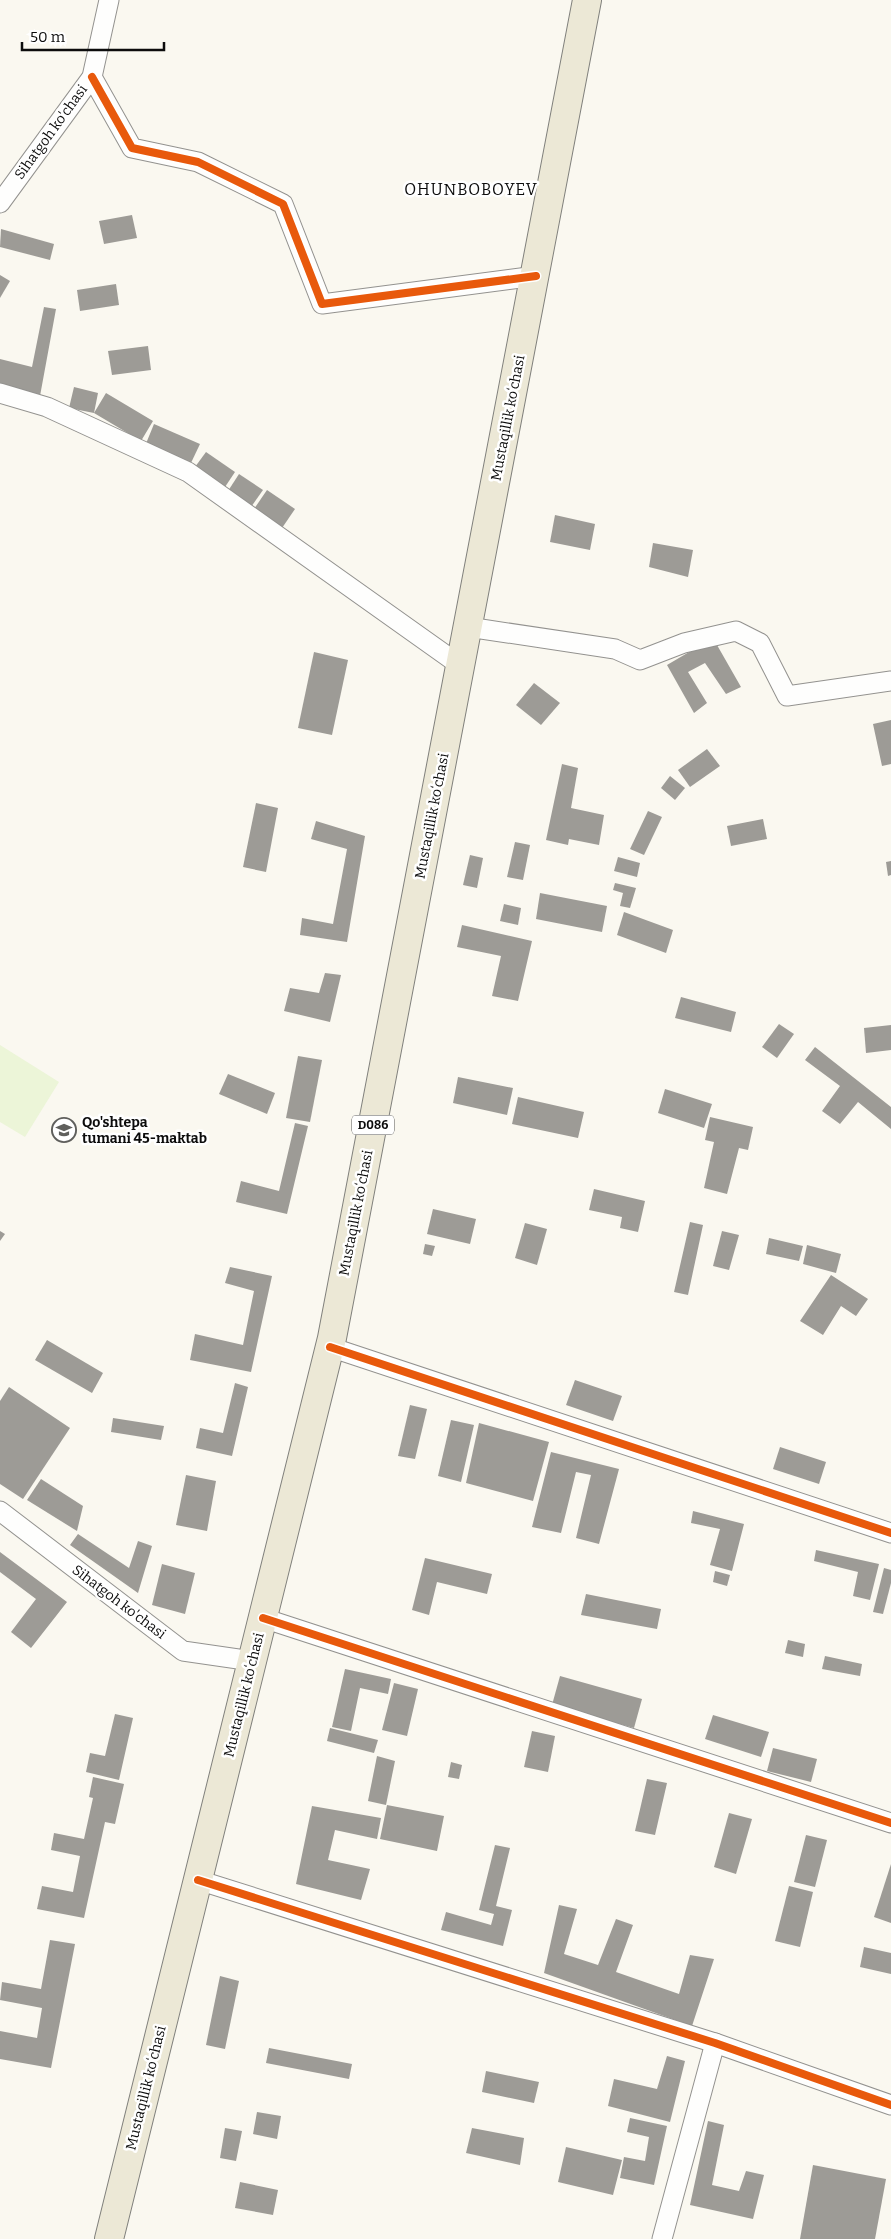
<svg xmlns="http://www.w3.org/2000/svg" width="891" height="2239" font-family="Bitter,serif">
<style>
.pitch{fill:#ecf5d8}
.building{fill:#9d9b96}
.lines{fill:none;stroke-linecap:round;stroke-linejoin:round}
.street-casing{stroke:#93928f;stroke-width:21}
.primary-casing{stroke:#80807c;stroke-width:30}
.street{stroke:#fefefd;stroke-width:19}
.primary{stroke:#ece8d6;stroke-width:28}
.cycleway-casing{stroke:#fff;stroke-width:11}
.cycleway{stroke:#e8590c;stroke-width:8}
.labels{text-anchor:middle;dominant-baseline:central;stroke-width:5;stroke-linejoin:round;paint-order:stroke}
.shield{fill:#fff;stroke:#555;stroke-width:1}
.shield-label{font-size:12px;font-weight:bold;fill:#0c0c0c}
.street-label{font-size:14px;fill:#0c0c0c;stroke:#fff}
.poi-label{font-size:14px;font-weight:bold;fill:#0c0c0c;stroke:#fff;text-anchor:start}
.quarter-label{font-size:16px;letter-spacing:1px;fill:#0c0c0c;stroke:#fff}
</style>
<rect width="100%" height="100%" fill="#faf8f0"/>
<polygon class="pitch" points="0,1045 59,1082 25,1137 0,1122"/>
<g class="building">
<polygon points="132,215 137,238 104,244 99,221"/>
<polygon points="1,229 54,244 50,260 0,247"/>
<polygon points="0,275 10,281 0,298"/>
<polygon points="116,284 119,305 80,311 77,290"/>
<polygon points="44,307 56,309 40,396 0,383 0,359 32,367"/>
<polygon points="148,346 151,370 112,375 108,351"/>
<polygon points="74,387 98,393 94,413 106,393 153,421 141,441 94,413 69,408"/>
<polygon points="154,424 200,444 190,465 145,446"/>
<polygon points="206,452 235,472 225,487 195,467"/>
<polygon points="239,474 263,490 251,507 228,491"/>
<polygon points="267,490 295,509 282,528 254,509"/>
<polygon points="555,515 595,524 590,550 550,542"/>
<polygon points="653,543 693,550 688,577 649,567"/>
<polygon points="713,638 741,687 726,694 705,663 688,672 707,703 694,713 667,665"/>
<polygon points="314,652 348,660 332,735 298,728"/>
<polygon points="534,683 560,703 541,725 516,705"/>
<polygon points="891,720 891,764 882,766 873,724"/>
<polygon points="707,749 720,766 690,787 678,770"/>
<polygon points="562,764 578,768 571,808 604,815 599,845 569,839 568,845 546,840"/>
<polygon points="670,776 685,788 675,800 661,788"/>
<polygon points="256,803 278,808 266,872 243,867"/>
<polygon points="648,811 662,817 644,855 630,849"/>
<polygon points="763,819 767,839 731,846 727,826"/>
<polygon points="316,821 365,836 347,942 300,935 302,918 333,924 347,849 311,839"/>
<polygon points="515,842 530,845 523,880 507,877"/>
<polygon points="470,855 483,858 477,888 463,885"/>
<polygon points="618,857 640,863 637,877 614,871"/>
<polygon points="891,861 891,875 888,876 886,862"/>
<polygon points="615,883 636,888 630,908 620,906 623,893 613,890"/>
<polygon points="540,893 607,906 602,932 536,919"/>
<polygon points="504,904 521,908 518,925 500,921"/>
<polygon points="624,912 673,930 666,953 617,935"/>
<polygon points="462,925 532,941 518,1001 492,996 501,956 457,947"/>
<polygon points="325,973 341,975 330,1022 284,1011 290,988 319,993"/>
<polygon points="681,997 736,1012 731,1032 675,1018"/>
<polygon points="779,1024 794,1034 777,1058 762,1047"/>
<polygon points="891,1025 891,1050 866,1053 864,1028"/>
<polygon points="815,1047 891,1107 891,1129 858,1102 840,1124 822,1111 840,1086 805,1060"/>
<polygon points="298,1056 322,1060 310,1122 286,1118"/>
<polygon points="228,1074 275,1093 267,1114 219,1094"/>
<polygon points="458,1077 513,1088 507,1115 453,1103"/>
<polygon points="665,1089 712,1104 704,1128 658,1113"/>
<polygon points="518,1097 584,1112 578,1138 512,1124"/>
<polygon points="710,1117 753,1127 748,1150 739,1148 727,1194 704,1188 714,1142 705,1140"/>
<polygon points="295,1123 308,1126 287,1214 236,1202 241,1181 279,1191"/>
<polygon points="594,1189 645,1201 638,1232 620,1228 622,1217 589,1210"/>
<polygon points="433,1209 476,1219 470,1244 427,1234"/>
<polygon points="690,1222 703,1225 688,1295 674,1292"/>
<polygon points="525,1223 547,1229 537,1265 515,1258"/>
<polygon points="0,1231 5,1234 0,1241"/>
<polygon points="722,1231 739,1235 729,1270 713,1266"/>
<polygon points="769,1238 803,1246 799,1261 766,1254"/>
<polygon points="425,1244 435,1246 432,1256 423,1254"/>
<polygon points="807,1245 841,1254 836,1273 803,1264"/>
<polygon points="230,1267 272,1276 251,1372 190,1360 195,1334 243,1345 254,1291 225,1283"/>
<polygon points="831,1275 868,1299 856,1316 841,1306 823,1335 800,1321"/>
<polygon points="47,1340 103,1373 92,1393 35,1360"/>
<polygon points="575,1380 622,1396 613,1421 566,1405"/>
<polygon points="235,1383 248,1387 232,1456 196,1448 200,1428 223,1433"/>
<polygon points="9,1387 70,1428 23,1499 0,1484 0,1401"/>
<polygon points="410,1405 427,1409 415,1459 398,1456"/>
<polygon points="113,1418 164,1426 161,1440 111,1432"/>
<polygon points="451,1420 474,1425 461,1482 438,1476"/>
<polygon points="479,1423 549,1442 533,1501 466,1483"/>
<polygon points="780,1447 826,1462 819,1484 773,1469"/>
<polygon points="551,1452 619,1469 599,1544 576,1538 591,1475 576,1472 561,1533 532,1527"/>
<polygon points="186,1475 216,1481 207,1531 176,1525"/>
<polygon points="41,1479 83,1506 77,1531 27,1500"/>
<polygon points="693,1511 744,1524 732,1571 710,1565 720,1529 691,1523"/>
<polygon points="78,1534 129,1568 138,1541 152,1546 138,1593 70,1545"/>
<polygon points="816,1550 879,1564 870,1600 853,1596 858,1572 814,1561"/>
<polygon points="0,1552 67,1602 31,1648 11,1632 36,1599 0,1572"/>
<polygon points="425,1558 492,1574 487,1594 437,1582 429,1615 412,1610"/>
<polygon points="162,1564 195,1573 185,1614 152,1605"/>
<polygon points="884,1568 891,1570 891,1583 883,1614 873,1612"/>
<polygon points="715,1571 730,1575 727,1586 713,1582"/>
<polygon points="586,1594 661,1609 657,1629 581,1615"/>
<polygon points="788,1640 805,1644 803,1657 785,1653"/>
<polygon points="825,1656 862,1664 860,1676 822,1669"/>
<polygon points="345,1669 391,1679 388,1694 360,1688 351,1731 332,1727"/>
<polygon points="560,1676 642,1699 634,1728 552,1705"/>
<polygon points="394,1683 418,1689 407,1736 382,1730"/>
<polygon points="115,1714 133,1718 119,1780 86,1772 90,1753 105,1756"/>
<polygon points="713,1715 769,1732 761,1757 705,1739"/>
<polygon points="330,1728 378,1740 374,1753 327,1741"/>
<polygon points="532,1731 555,1736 548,1772 524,1767"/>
<polygon points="773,1748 817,1759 811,1782 767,1771"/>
<polygon points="377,1756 395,1761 386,1805 368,1801"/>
<polygon points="451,1762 462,1765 459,1779 448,1777"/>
<polygon points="93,1777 124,1784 115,1824 105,1822 84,1918 37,1909 42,1886 73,1892 80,1856 51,1850 54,1833 84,1839 93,1798 89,1797"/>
<polygon points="647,1779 667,1783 655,1835 635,1831"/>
<polygon points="387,1805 444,1816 437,1851 380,1839"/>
<polygon points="312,1806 381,1818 377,1839 335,1830 328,1860 370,1869 361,1900 296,1884"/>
<polygon points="729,1813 752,1819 736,1874 714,1867"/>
<polygon points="806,1835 827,1840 815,1887 794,1882"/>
<polygon points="495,1845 510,1848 496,1906 512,1910 503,1946 441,1930 446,1912 491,1925 494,1914 479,1910"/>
<polygon points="891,1864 891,1923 874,1917"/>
<polygon points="789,1886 813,1892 800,1947 775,1941"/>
<polygon points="559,1905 577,1909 564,1954 598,1965 616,1919 633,1925 616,1972 679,1994 690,1955 714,1959 692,2026 544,1973"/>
<polygon points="50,1940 75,1944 51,2068 0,2059 0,2031 37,2038 42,2008 0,2000 2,1982 41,1989"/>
<polygon points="864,1947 891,1953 891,1974 860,1967"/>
<polygon points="220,1976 239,1981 225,2049 206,2045"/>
<polygon points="269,2048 352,2064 349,2079 266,2063"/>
<polygon points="667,2056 685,2061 670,2122 608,2106 614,2079 657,2089"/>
<polygon points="486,2071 539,2082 534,2103 482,2092"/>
<polygon points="257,2112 281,2116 277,2139 253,2134"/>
<polygon points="630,2118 667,2126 654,2185 620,2178 624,2157 645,2161 649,2137 627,2132"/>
<polygon points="708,2121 724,2125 712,2185 739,2191 746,2171 764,2175 753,2219 690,2205"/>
<polygon points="225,2128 242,2131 236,2161 220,2158"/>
<polygon points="472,2128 524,2138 520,2165 466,2153"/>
<polygon points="566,2147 622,2160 613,2195 558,2182"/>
<polygon points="813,2165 886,2179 875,2239 800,2239"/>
<polygon points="240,2182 278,2190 273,2215 235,2208"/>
</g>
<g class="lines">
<defs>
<g id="street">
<polyline points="92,77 132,148 198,162 283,204 322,304 536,276"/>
<polyline points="0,203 92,77 109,0"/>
<polyline points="0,393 47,407 188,472 461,666"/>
<polyline points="468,627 615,649 640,660 684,643 736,631 760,643 787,696 891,681"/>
<polyline points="330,1347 891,1533"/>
<polyline points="0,1511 183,1651 252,1661"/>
<polyline points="263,1618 891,1823"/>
<polyline points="198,1880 715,2043 891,2105"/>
<polyline points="662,2239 715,2043"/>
</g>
<polyline id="primary" points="109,2239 332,1338 587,0"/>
</defs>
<use href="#street" class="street-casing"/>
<use href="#primary" class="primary-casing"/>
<use href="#street" class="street"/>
<use href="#primary" class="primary"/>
<defs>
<g id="cycleway">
<polyline points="92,77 132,148 198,162 283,204 322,304 536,276"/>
<polyline points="330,1347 891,1533"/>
<polyline points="263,1618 891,1823"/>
<polyline points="198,1880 715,2043 891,2105"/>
</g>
</defs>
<use href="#cycleway" class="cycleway-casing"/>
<use href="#cycleway" class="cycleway"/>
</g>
<defs>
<symbol id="school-ring" viewBox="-11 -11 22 22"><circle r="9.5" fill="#fff" stroke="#5f5f5c" stroke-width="1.5"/><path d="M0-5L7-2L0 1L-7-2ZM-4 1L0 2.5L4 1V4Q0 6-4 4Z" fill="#5f5f5c"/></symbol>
</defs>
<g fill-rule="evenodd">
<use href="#school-ring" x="50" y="1116" width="28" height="28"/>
</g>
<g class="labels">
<rect class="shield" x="352" y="1115.5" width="42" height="19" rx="4"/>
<g class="shield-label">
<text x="373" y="1125">D086</text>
</g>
<g class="street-label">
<text transform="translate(51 132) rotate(-54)">Sihatgoh ko'chasi</text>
<text transform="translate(508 418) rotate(-79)">Mustaqillik koʻchasi</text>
<text transform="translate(432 816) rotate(-79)">Mustaqillik koʻchasi</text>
<text transform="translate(356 1213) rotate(-79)">Mustaqillik koʻchasi</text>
<text transform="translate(119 1602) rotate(37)">Sihatgoh ko'chasi</text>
<text transform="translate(244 1695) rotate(-76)">Mustaqillik koʻchasi</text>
<text transform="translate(146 2088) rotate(-76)">Mustaqillik koʻchasi</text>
</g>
<g class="poi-label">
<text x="82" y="1122">Qo'shtepa<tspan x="82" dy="16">tumani 45-maktab</tspan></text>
</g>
<g class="quarter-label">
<text x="471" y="189">OHUNBOBOYEV</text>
</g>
</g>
<path d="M22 42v8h142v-8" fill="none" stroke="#0c0c0c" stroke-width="2.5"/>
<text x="30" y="42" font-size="15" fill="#0c0c0c" stroke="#ffffff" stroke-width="4" paint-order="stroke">50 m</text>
</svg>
